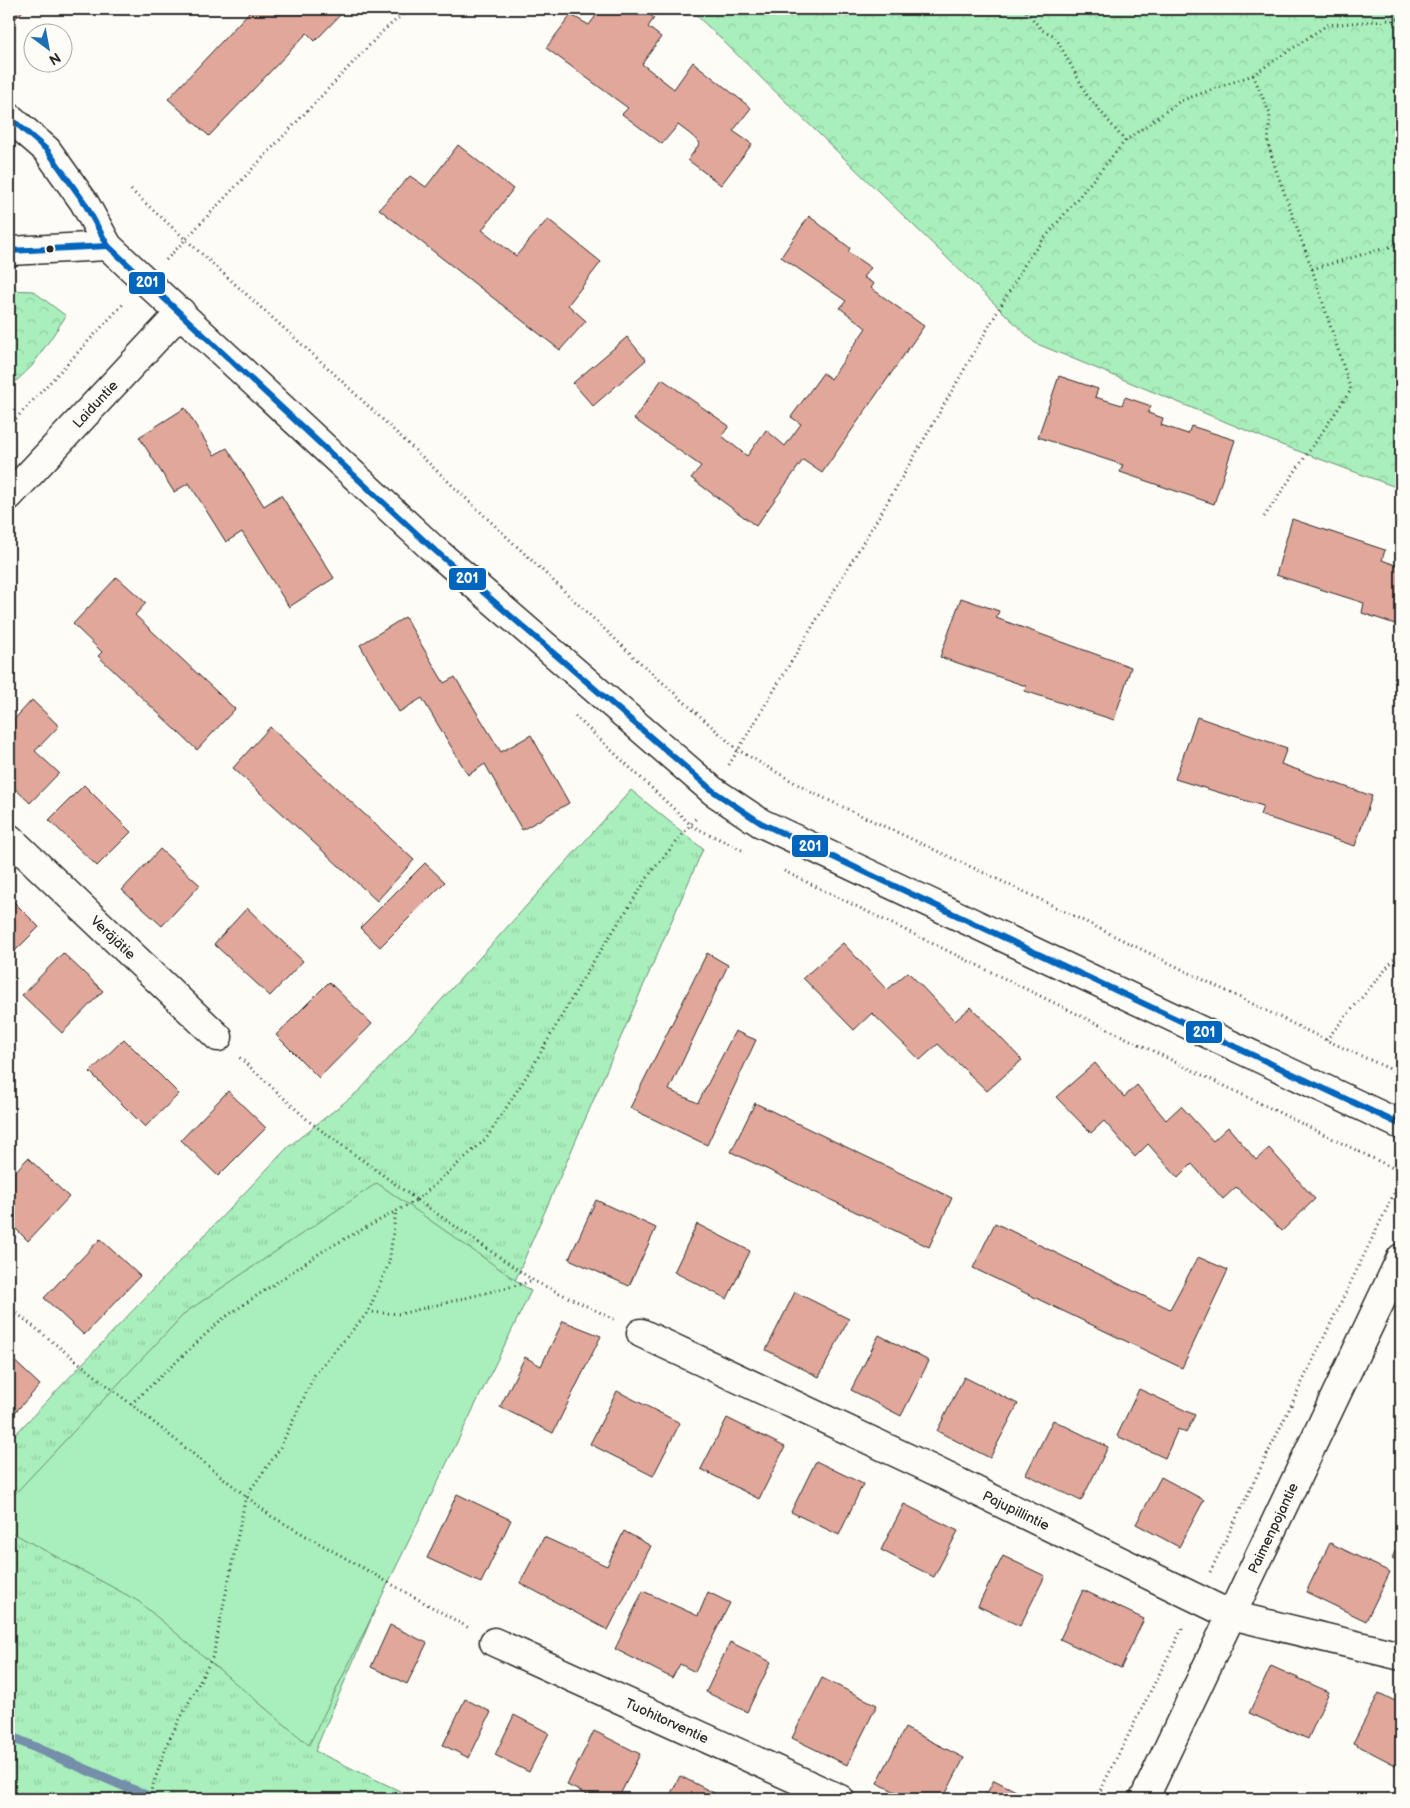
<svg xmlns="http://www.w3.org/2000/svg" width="1410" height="1808" font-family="'Balsamiq Sans',sans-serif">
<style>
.grass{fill:url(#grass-tufts);stroke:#6a8d73}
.forest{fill:url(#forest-crowns);stroke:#6a8d73}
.garden{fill:#a8efbb;stroke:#6a8d73}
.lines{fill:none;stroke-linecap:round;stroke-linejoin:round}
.stream{stroke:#748eaa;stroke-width:10}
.building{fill:#e0a79a;stroke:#2b2b2b}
.minor-casing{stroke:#2b2b2b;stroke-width:31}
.path{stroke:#2b2b2b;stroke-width:3;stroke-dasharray:1 4;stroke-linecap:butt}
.minor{stroke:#fdfcf7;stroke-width:28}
.bus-1-casing{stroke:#fdfcf7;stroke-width:10}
.bus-1{stroke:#0065bd;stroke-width:6}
.bus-dot{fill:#2b2b2b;stroke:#fdfcf7;stroke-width:2}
.labels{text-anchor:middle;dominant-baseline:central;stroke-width:4;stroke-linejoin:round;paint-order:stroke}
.street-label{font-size:14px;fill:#2b2b2b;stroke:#fdfcf7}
.line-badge{stroke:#fdfcf7;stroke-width:2}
.badge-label{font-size:14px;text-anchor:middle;font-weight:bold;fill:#fff}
</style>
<defs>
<pattern id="grass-tufts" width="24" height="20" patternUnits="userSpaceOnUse" patternTransform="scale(1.25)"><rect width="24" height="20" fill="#a8efbb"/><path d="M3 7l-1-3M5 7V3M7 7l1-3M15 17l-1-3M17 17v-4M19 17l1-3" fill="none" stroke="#91cda1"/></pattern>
<pattern id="forest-crowns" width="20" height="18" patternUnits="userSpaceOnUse" patternTransform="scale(1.25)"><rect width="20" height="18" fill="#a8efbb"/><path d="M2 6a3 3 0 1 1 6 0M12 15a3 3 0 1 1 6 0" fill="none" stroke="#91cda1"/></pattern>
</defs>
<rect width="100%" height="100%" fill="#fdfcf7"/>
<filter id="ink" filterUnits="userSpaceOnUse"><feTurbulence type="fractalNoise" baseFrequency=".02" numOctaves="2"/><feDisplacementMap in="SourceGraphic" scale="10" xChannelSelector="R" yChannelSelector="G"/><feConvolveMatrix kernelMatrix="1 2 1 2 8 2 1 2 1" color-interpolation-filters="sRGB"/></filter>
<g filter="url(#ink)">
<polygon class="grass" points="631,790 703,849 532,1241 315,1751 417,1799 154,1799 132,1789 128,1799 9,1799 9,1441 288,1147 360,1090"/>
<g class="forest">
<polygon points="690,9 1401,9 1401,489 1279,444 1035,343"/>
<polygon points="9,290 33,291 66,316 32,366 9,388"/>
</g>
<polygon class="garden" points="377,1183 531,1291 309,1745 138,1601 9,1531 9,1500 186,1312"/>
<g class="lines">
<polyline class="stream" points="9,1736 154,1799"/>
</g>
<g class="building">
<polygon points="9,9 25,9 9,25"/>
<polygon points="252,9 346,9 315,41 307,33 209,136 168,99"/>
<polygon points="601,9 643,9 654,18 648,27 661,37 642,64 674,89 693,62 751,108 733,131 752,144 721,185 688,160 700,143 690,134 678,125 662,144 622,114 628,108 546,48 571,15 589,25"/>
<polygon points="458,145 513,189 482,230 516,256 548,219 601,262 568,305 586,321 560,350 379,209 410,176 426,187"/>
<polygon points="809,216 850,248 848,252 871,268 863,277 874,284 871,288 924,326 822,473 803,460 756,526 691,478 701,466 634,419 662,379 729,426 722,436 747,456 766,430 785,446 801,424 791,417 823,373 831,379 866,328 840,308 846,301 781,257"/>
<polygon points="627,337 646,360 593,406 573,383"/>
<polygon points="1059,376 1098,389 1095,397 1122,405 1125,397 1151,406 1148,413 1163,418 1161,425 1188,434 1191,426 1235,440 1214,504 1120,472 1123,465 1038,437"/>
<polygon points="185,408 214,455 227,448 264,506 281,495 334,578 289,607 242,532 226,542 189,483 174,492 139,437"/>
<polygon points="1292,519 1385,550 1382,560 1401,567 1401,626 1362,613 1364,603 1276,575"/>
<polygon points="117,577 146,603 135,615 235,709 197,750 98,656 102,652 73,624"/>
<polygon points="961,598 999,611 996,618 1131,667 1114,720 1025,691 1026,686 940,657"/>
<polygon points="405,617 444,683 455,677 501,752 531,735 569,803 522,830 485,764 468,775 422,698 399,712 360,645"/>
<polygon points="32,700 59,726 35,751 59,773 30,803 9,783 9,725"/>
<polygon points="1197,717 1287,748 1281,764 1372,796 1355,846 1260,815 1263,806 1175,779"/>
<polygon points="270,727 414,860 377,901 233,768"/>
<polygon points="84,785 131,832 97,866 49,820"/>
<polygon points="160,849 200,885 162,926 122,890"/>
<polygon points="425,863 445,882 380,947 360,928"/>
<polygon points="9,897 39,927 9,957"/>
<polygon points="247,908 303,961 270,996 214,944"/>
<polygon points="843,943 887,990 908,972 955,1021 971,1007 1022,1060 987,1091 938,1044 920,1060 872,1013 854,1030 803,978"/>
<polygon points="63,953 103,991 62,1033 22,995"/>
<polygon points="707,953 728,965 669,1090 698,1103 735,1031 756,1040 707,1145 630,1108"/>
<polygon points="329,982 372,1024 319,1078 276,1035"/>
<polygon points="124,1039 179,1094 145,1127 90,1072"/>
<polygon points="1095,1063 1124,1097 1137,1085 1166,1120 1181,1106 1213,1141 1228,1127 1256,1160 1269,1148 1315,1199 1282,1231 1236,1187 1223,1199 1192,1164 1178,1178 1148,1144 1135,1157 1104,1121 1091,1133 1056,1097"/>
<polygon points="228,1091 266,1128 218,1176 181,1140"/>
<polygon points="755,1103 952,1198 929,1247 731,1152"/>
<polygon points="28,1158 69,1197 28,1241 9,1222 9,1178"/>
<polygon points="596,1200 656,1228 629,1286 569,1259"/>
<polygon points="995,1223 1170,1309 1198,1257 1228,1270 1182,1368 973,1268"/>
<polygon points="697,1224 750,1251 727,1299 674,1272"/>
<polygon points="100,1239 140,1276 84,1335 44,1298"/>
<polygon points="795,1292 849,1319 819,1377 766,1350"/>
<polygon points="563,1321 601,1336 553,1433 500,1407 525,1357 541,1366"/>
<polygon points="879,1335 929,1361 901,1416 851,1390"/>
<polygon points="9,1356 40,1385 9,1419"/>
<polygon points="964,1377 1018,1404 990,1458 937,1431"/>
<polygon points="1139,1389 1195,1415 1186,1433 1178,1429 1165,1458 1117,1436"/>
<polygon points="617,1391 680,1423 653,1476 590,1444"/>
<polygon points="727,1418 785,1447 759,1499 701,1469"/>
<polygon points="1053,1420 1108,1447 1081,1501 1026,1474"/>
<polygon points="816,1461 863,1484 839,1535 791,1512"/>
<polygon points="1161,1477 1204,1500 1179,1547 1136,1524"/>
<polygon points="457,1494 511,1520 481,1583 427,1558"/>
<polygon points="904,1504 958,1531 934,1577 881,1550"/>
<polygon points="624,1531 651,1546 608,1630 520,1583 544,1537 607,1566"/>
<polygon points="1401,1539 1401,1562 1392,1558"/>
<polygon points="1330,1543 1390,1572 1366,1621 1306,1592"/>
<polygon points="1003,1556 1045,1576 1020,1626 978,1606"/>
<polygon points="1083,1590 1144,1619 1121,1668 1060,1639"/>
<polygon points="643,1591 698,1616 708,1592 730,1603 695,1672 680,1664 672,1678 615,1649"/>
<polygon points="390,1625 427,1643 407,1684 371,1667"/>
<polygon points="730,1642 771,1662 747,1712 706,1692"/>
<polygon points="1271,1666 1329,1692 1308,1739 1249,1713"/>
<polygon points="822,1678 877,1705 847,1765 792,1738"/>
<polygon points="1379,1693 1401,1704 1401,1768 1353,1743"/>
<polygon points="465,1699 491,1712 469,1758 443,1745"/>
<polygon points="514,1715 549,1733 529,1772 495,1755"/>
<polygon points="905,1728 964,1758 943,1799 910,1799 877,1783"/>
<polygon points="594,1731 640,1754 618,1799 596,1799 567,1785"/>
<polygon points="680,1776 726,1799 668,1799"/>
<polygon points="994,1780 1032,1799 984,1799"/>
</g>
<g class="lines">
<defs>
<g id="minor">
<polyline points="9,117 47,150 84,202 108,246 431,547 713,791 761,823 1401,1125"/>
<polyline points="9,251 108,246"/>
<path id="s1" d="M9,496L181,312"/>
<path id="s2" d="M9,838L218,1037"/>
<path id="s3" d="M641,1333L929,1468L1231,1615L1401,1656"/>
<path id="s4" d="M494,1642L840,1799"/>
<path id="s5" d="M1144,1799L1401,1258"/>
</g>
</defs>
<use href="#minor" class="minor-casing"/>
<g class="path">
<polyline points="958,9 964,9"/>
<polyline points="1253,75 1270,114 1268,143 1276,170 1312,269 1351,390 1262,520"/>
<polyline points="1125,141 1180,101 1253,75 1327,25 1401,19"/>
<polyline points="131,190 329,369 633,656 738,750 811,792 1029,894 1326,1040 1401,1074"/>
<polyline points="166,260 382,32 409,9"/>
<polyline points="1312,269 1396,245 1401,246"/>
<polyline points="9,426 125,302"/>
<polyline points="575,716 692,826 742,850"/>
<polyline points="729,765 896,488 1029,257 1125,141 1087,95 1055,36 1042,30 1024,9"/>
<polyline points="784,871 1401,1172"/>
<polyline points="1326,1040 1401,951"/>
<polyline points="9,1307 271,1516 469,1628"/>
<polyline points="368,1312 400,1314 534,1281"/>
<polyline points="614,1319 534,1281 417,1200 486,1139 533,1066 588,970 652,871 697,817"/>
<polyline points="131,1404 221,1320 326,1249 417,1200 310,1122 239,1057"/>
<polyline points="1210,1572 1401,1179"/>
<polyline points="148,1799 168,1742 213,1656 246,1496 279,1450 315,1374 368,1312 389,1263 396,1211"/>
<polyline points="1096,1799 1184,1625"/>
</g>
<use href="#minor" class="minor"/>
<defs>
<g id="bus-1">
<polyline points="9,117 47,150 84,202 108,246 431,547 713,791 761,823 1401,1125"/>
<polyline points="9,251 108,246"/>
</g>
</defs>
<use href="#bus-1" class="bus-1-casing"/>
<use href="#bus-1" class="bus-1"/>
</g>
</g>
<circle class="bus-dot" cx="50" cy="249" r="4.5"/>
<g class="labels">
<g class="street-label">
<text stroke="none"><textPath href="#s1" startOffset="126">Laiduntie</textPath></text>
<text stroke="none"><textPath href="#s2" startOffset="144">Veräjätie</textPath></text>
<text stroke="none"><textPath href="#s3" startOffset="415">Pajupillintie</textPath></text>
<text stroke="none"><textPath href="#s5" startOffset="300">Paimenpojantie</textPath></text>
<text stroke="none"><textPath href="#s4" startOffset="190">Tuohitorventie</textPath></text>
</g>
</g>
<g class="line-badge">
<rect x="128" y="271" width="38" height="24" rx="5" fill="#0065bd"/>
<rect x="448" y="567" width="39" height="24" rx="5" fill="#0065bd"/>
<rect x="791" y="834" width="38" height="24" rx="5" fill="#0065bd"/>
<rect x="1185" y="1020" width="38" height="24" rx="5" fill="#0065bd"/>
</g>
<g class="badge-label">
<text x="147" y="287">201</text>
<text x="467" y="583">201</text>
<text x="810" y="851">201</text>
<text x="1204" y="1037">201</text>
</g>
<rect width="1410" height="1808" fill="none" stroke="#fdfcf7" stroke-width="30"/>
<rect x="15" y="15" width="1380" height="1778" fill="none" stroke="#2b2b2b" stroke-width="2" filter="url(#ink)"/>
<g transform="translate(48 48) rotate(148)"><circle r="24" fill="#fdfcf7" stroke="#a9a8a5"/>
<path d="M0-4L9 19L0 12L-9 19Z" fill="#1f6fb2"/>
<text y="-8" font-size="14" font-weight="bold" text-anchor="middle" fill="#2b2b2b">N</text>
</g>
</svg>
